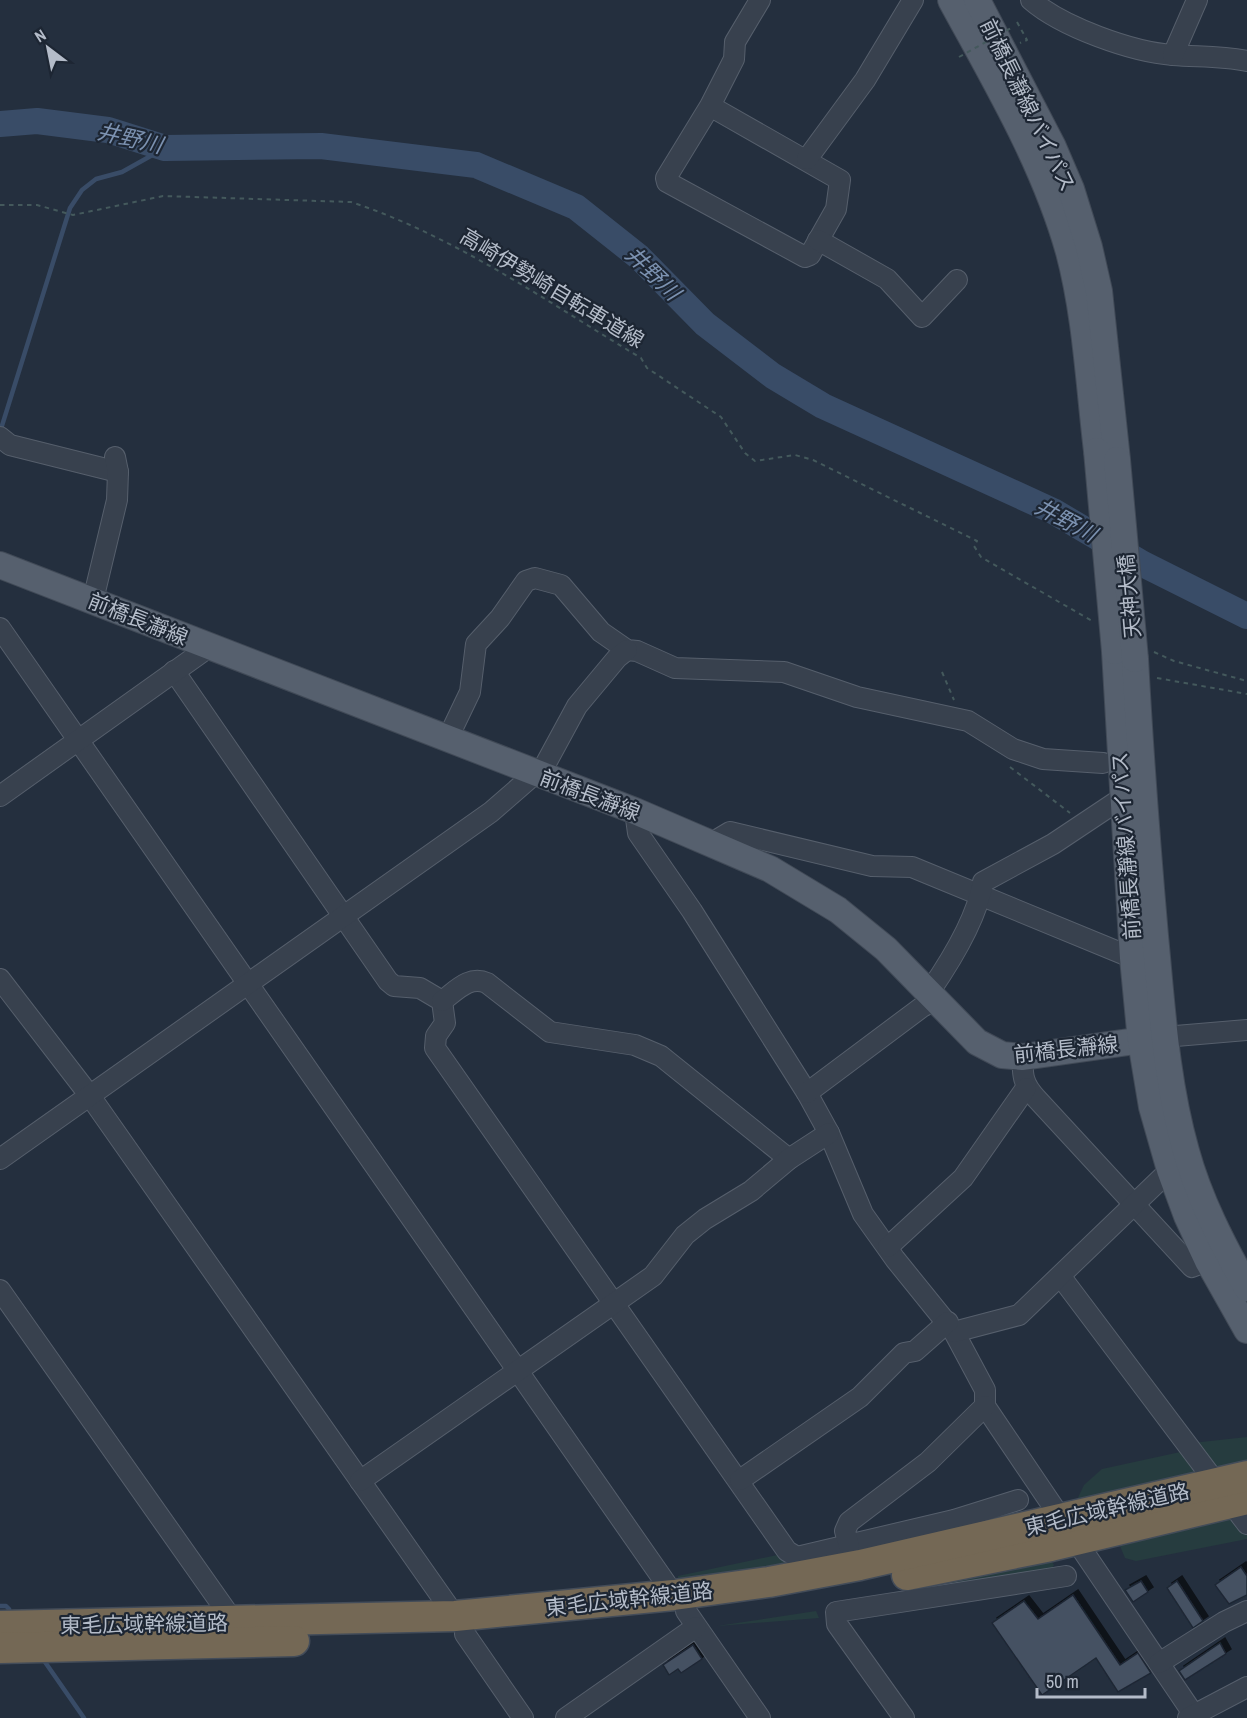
<svg xmlns="http://www.w3.org/2000/svg" width="1247" height="1718" font-family="'Archivo Narrow','Noto Sans JP',sans-serif">
<style>
.green{fill:#263c3f}
.lines{fill:none;stroke-linecap:round;stroke-linejoin:round}
.stream{stroke:#394c67;stroke-width:4.5}
.river{stroke:#394c67;stroke-width:26}
.building{fill:#455162;stroke:#1f2835;stroke-width:1.5;filter:url(#shadow)}
.minor-casing{stroke:#565f6c;stroke-width:22}
.major-casing{stroke:#414a57;stroke-width:28}
.highway-casing{stroke:#434c59;stroke-width:33}
.path{stroke:#44595c;stroke-width:2;stroke-dasharray:4.5 4.5;stroke-linecap:butt}
.minor{stroke:#38414e;stroke-width:20}
.major{stroke:#56606e;stroke-width:26}
.highway{stroke:#746855;stroke-width:30}
.major-bridge-casing{stroke:#414a57;stroke-width:28;stroke-linecap:butt}
.path-bridge{stroke:#44595c;stroke-width:2;stroke-dasharray:4.5 4.5;stroke-linecap:butt}
.major-bridge{stroke:#56606e;stroke-width:26}
.labels{text-anchor:middle;dominant-baseline:central;stroke-width:4.5;stroke-linejoin:round;paint-order:stroke}
.street-label{font-size:21px;fill:#b4bcc9;stroke:#1d2633}
.water-label{font-size:22px;font-style:italic;fill:#7c92b1;stroke:#1d2633}
</style>
<defs>
<filter id="shadow"><feDropShadow dx="5" dy="-5" stdDeviation="0" flood-color="#0009"/></filter>
</defs>
<rect width="100%" height="100%" fill="#242f3e"/>
<g class="green">
<polygon points="1247,1437 1247,1466 1074,1506 1084,1485 1102,1469 1185,1451 1192,1443"/>
<polygon points="1009,1506 1022,1520 677,1587 678,1576"/>
<polygon points="1247,1514 1247,1539 1136,1561 1125,1558 1120,1546"/>
<polygon points="1049,1558 1054,1565 1049,1574 884,1597"/>
<polygon points="816,1611 819,1618 717,1626"/>
</g>
<g class="lines">
<g class="stream">
<polyline points="0,432 70,208 82,190 96,179 122,172 165,148"/>
<polyline points="0,1606 6,1606 9,1609"/>
<polyline points="45,1662 84,1718"/>
</g>
<polyline class="river" points="0,124 37,121 108,130 165,148 321,146 476,165 576,207 639,257 705,324 773,376 823,406 1053,511 1143,564 1247,616"/>
</g>
<g class="building">
<polygon points="1241,1567 1247,1576 1247,1595 1229,1604 1215,1585"/>
<polygon points="1141,1581 1148,1592 1133,1602 1125,1590"/>
<polygon points="1177,1581 1203,1621 1193,1628 1167,1588"/>
<polygon points="1073,1595 1120,1665 1138,1653 1151,1673 1118,1692 1096,1658 1042,1695 992,1623 1024,1601 1038,1619"/>
<polygon points="1220,1643 1226,1654 1185,1680 1179,1671"/>
<polygon points="693,1645 702,1659 681,1673 678,1669 669,1675 663,1665"/>
</g>
<g class="lines">
<defs>
<g id="minor">
<path d="M1031,0C1062,27 1132,52 1173,55C1198,57 1222,56 1247,61"/>
<polyline points="1173,55 1197,0"/>
<polyline points="710,106 840,180 836,209 810,255 805,257 667,182 666,178 710,106 734,59 735,42 760,0"/>
<polyline points="807,159 865,80 913,0"/>
<polyline points="818,240 887,279 922,317 957,280"/>
<polyline points="0,437 10,445 118,472"/>
<polyline points="93,600 117,500 118,472 115,457"/>
<polyline points="0,628 674,1595"/>
<polyline points="174,671 388,981 394,986 420,988 442,1001 445,1023 436,1036 435,1048 787,1551 797,1557 954,1520 1018,1500"/>
<polyline points="447,740 470,692 476,644 500,618 526,581 535,578 561,585 601,632 627,650 637,651 675,668 784,672 857,697 968,721 1013,749 1043,759 1103,763"/>
<polyline points="0,796 209,647"/>
<polyline points="635,811 638,833 692,911 807,1093 829,1133 863,1214 895,1259 954,1332 985,1390 985,1406 1196,1718"/>
<polyline points="710,844 730,832 872,866 912,867 1133,958"/>
<polyline points="0,979 90,1096 455,1616"/>
<path d="M930,991C950,962 977,918 983,882L1053,844L1122,798"/>
<path d="M442,1001C456,991 469,975 487,983L550,1032L635,1045L661,1056L789,1159"/>
<polyline points="1164,1037 1247,1030"/>
<path d="M1023,1057C1022,1075 1023,1084 1036,1098L1192,1267L1208,1261"/>
<polyline points="807,1093 922,1007 937,999"/>
<polyline points="0,1159 491,812 545,765 577,706 617,658 627,650"/>
<polyline points="888,1247 963,1178 1026,1088"/>
<polyline points="1061,1277 1247,1524"/>
<polyline points="0,1290 234,1622"/>
<polyline points="954,1332 1019,1315 1170,1170"/>
<polyline points="740,1480 860,1397 904,1353 915,1351 948,1322"/>
<polyline points="360,1481 653,1276 685,1235 705,1219 751,1191 789,1159 829,1133"/>
<polyline points="849,1546 845,1531 849,1522 928,1462 985,1406"/>
<polyline points="686,1611 760,1718"/>
<polyline points="465,1634 523,1718"/>
<polyline points="1159,1663 1224,1622 1247,1611"/>
<polyline points="566,1718 696,1627"/>
<polyline points="904,1718 837,1624 836,1612 1066,1576"/>
<polyline points="1188,1718 1247,1687"/>
</g>
<g id="major">
<path d="M951,0C995,81 1044,163 1069,252C1086,316 1089,385 1097,451"/>
<polyline points="977,0 1053,147 1071,189 1089,247 1099,291 1117,460"/>
<polyline points="0,565 635,811 770,869 838,910 886,949 977,1042 1002,1055 1023,1057 1164,1037"/>
<polyline points="1115,651 1133,958 1141,1041 1152,1107 1170,1170 1187,1216 1208,1261 1247,1330"/>
<path d="M1135,659C1140,752 1147,844 1155,936C1162,1008 1166,1081 1186,1151C1199,1199 1223,1245 1247,1288"/>
</g>
<g id="highway">
<polyline points="907,1575 1051,1546 1247,1499"/>
<polyline points="0,1626 455,1616 674,1595 769,1582 860,1565 1247,1476"/>
<polyline points="0,1648 294,1641"/>
</g>
</defs>
<use href="#minor" class="minor-casing"/>
<use href="#major" class="major-casing"/>
<use href="#highway" class="highway-casing"/>
<g class="path">
<polyline points="1017,22 1027,40 1020,43"/>
<path d="M0,205H37L73,215L163,196L351,202C455,236 547,302 641,358L647,368L721,417L745,453L755,461L795,455L813,460L977,541L974,546L981,557L1092,621"/>
<polyline points="1154,652 1174,661 1247,681"/>
<polyline points="942,672 954,700"/>
<polyline points="1157,678 1247,694"/>
<polyline points="1010,767 1070,813"/>
</g>
<use href="#minor" class="minor"/>
<use href="#major" class="major"/>
<use href="#highway" class="highway"/>
<defs>
<g id="major-bridge">
<polyline points="1097,451 1115,651"/>
<polyline points="1117,460 1135,659"/>
</g>
</defs>
<use href="#major-bridge" class="major-bridge-casing"/>
<polyline class="path-bridge" points="959,57 1011,28"/>
<use href="#major-bridge" class="major-bridge"/>
</g>
<g class="labels">
<g class="street-label">
<text transform="translate(1028 105) rotate(64)">前橋長瀞線バイパス</text>
<text transform="translate(552 288) rotate(31)">高崎伊勢崎自転車道線</text>
<text transform="translate(1129 596) rotate(-95)">天神大橋</text>
<text transform="translate(138 619) rotate(22)">前橋長瀞線</text>
<text transform="translate(590 795) rotate(21)">前橋長瀞線</text>
<text transform="translate(1126 846) rotate(-94)">前橋長瀞線バイパス</text>
<text transform="translate(1066 1049) rotate(-6)">前橋長瀞線</text>
<text transform="translate(1107 1509) rotate(-13)">東毛広域幹線道路</text>
<text transform="translate(629 1599) rotate(-6)">東毛広域幹線道路</text>
<text transform="translate(144 1624) rotate(-1)">東毛広域幹線道路</text>
</g>
<g class="water-label">
<text transform="translate(130 138) rotate(13)">井野川</text>
<text transform="translate(653 273) rotate(44)">井野川</text>
<text transform="translate(1066 520) rotate(28)">井野川</text>
</g>
</g>
<g transform="translate(48 48) rotate(328)" stroke="#1d2633" stroke-width="4.5" paint-order="stroke">
<path d="M0-4.5L10 22L0 15L-10 22Z" fill="#b4bcc9"/>
<text y="-9" font-size="16" font-weight="bold" text-anchor="middle" fill="#b4bcc9">N</text>
</g>
<path d="M1037 1688v9h108v-9" fill="none" stroke="#b4bcc9" stroke-width="3"/>
<text x="1046" y="1688" font-size="18" fill="#b4bcc9" stroke="#1d2633" stroke-width="4.5" paint-order="stroke">50 m</text>
</svg>
